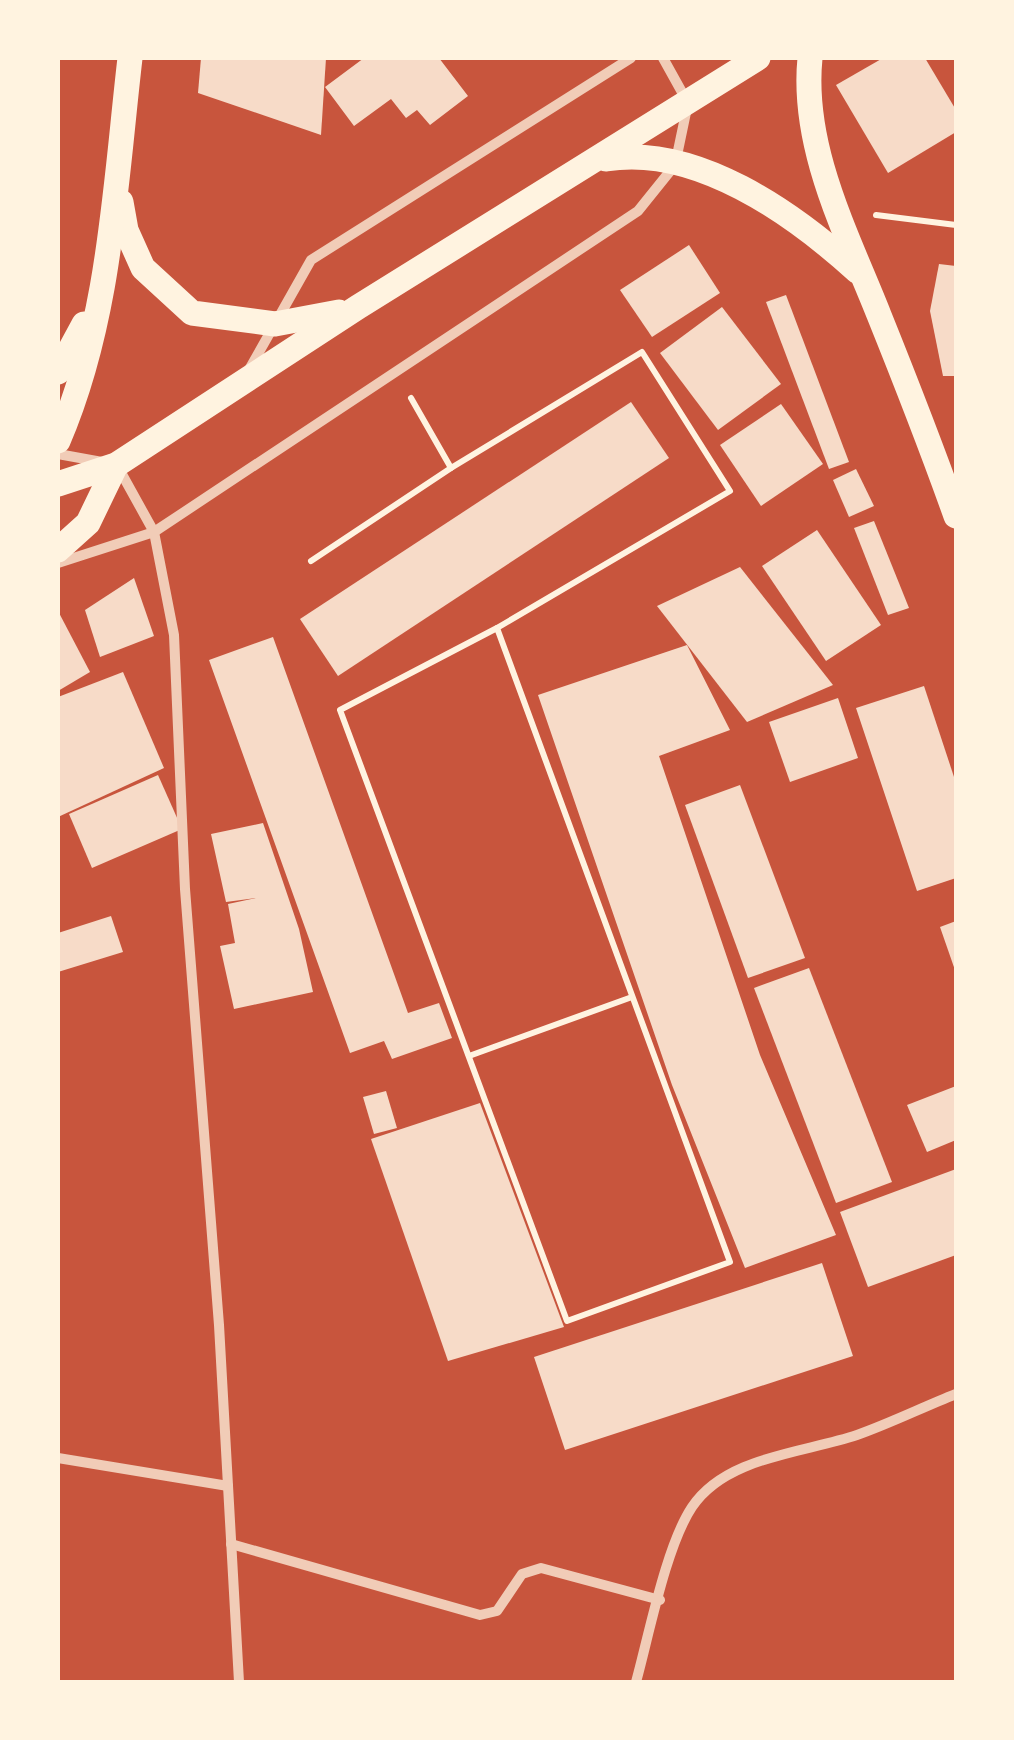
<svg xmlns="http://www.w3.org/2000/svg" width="1014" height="1740" font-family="'Exo 2',sans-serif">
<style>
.building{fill:#f7dbc8}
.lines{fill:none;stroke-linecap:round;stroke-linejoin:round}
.path{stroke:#fff3e0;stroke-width:6}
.minor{stroke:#f1ccb7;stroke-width:10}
.primary{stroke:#fff3e0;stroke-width:25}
</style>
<rect width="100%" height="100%" fill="#c8553d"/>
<g class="building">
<polygon points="201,58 326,58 321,135 198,93"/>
<polygon points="364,58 439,58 468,96 430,125 417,110 406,118 391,99 354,126 325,87"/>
<polygon points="883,58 925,58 956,110 956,132 888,173 836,85"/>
<polygon points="689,245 720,293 652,337 620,290"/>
<polygon points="939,264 956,266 956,376 943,376 930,311"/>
<polygon points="786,295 849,462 829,469 766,302"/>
<polygon points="722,307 781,384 718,430 660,353"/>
<polygon points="631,402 669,458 338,676 300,619"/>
<polygon points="781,404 823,464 761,506 720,445"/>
<polygon points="856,469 874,506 849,517 833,480"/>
<polygon points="874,521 909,608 888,615 854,528"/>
<polygon points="817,530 881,625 826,661 762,566"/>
<polygon points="740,567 833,685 747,722 657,606"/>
<polygon points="134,578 154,636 100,657 85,610"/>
<polygon points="58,611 90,672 58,691"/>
<polygon points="273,637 408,1013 439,1003 452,1038 392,1059 384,1041 350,1053 209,660"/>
<polygon points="687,645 730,730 659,756 760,1055 836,1235 745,1268 672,1085 538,695"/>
<polygon points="123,672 164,768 58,817 58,697"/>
<polygon points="924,686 956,783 956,878 917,891 856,708"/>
<polygon points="838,698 858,758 790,782 769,722"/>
<polygon points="158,775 182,829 92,868 69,814"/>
<polygon points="740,785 805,958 748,978 685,805"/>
<polygon points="263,823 299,929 313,992 234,1009 220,946 235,943 228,904 256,898 226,902 211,834"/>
<polygon points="111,916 123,952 58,972 58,933"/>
<polygon points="956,921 956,973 940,927"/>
<polygon points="809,968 892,1182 836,1203 754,988"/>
<polygon points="956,1086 956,1140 927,1152 907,1105"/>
<polygon points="386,1091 397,1128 374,1134 363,1097"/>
<polygon points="480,1103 564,1327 448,1361 371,1139"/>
<polygon points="956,1169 956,1255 868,1287 840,1212"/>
<polygon points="822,1263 853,1356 565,1450 534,1357"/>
</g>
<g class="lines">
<g class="path">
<polyline points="876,215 956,225"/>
<polyline points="411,398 451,468 642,352 730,491 497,628"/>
<polyline points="311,561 451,468"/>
<polygon points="497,628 730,1262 567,1321 340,710"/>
<polyline points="469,1056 632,997"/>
</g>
<g class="minor">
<polyline points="250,368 311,260 631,58"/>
<polyline points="58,454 102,462"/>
<polyline points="118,467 154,532 174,635 185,889 219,1325 239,1682"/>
<polyline points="58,563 154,532 638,211 675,165 688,103 663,58"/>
<polyline points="58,1458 228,1486"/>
<polyline points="231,1544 480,1615 497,1611 522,1574 541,1568 660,1600"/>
<path d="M636,1682C649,1635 666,1546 692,1507C726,1456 804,1453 857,1435C891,1423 923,1407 956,1394"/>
</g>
<g class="primary">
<path d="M810,58C801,148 847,234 879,315C906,382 932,449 956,516"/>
<path d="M606,159C696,144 793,213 857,271"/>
<polyline points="121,202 126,230 143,268 192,313 275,324 339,312"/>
<polyline points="58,372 84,324"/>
<path d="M58,441C110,320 115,187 130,58"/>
<polyline points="58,484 116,465 358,307 758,58"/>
<polyline points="58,550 88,523 116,465"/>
</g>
</g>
<rect width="1014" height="1740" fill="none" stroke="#fff3e0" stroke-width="120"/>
</svg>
